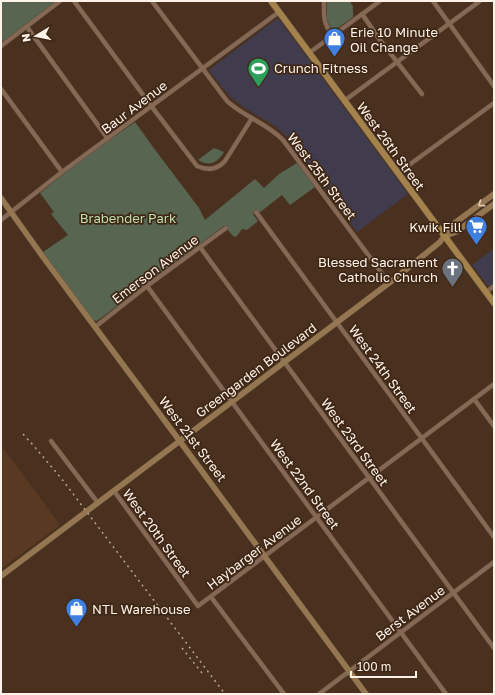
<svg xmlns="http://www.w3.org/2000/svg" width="495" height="695" font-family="'Golos Text',sans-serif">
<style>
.commercial{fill:#403c4e}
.built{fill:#593922}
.green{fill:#576551}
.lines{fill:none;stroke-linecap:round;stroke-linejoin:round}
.street-casing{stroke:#655141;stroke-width:5}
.secondary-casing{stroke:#655141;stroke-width:6}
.primary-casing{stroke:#655141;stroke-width:7}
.street{stroke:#866955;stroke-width:4}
.secondary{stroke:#947650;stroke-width:5.5}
.primary{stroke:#a3834b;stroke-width:6}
.rail{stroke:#b6a498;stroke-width:1.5;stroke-dasharray:2 4;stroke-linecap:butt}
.oneway{stroke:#dfcdbb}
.labels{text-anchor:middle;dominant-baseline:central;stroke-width:3.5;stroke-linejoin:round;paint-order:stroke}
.poi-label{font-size:13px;fill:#fff2e9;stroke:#3f2715;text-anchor:start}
.street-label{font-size:13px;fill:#fff2e9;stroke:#3f2715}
.park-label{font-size:13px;fill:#bdddae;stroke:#3f2715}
</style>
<rect width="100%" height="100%" fill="#4a311f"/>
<g class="commercial">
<polygon points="278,18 408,194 357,232 287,137 279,129 272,124 243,107 232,98 222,87 209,70"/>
<polygon points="492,250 494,253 494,283 490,286 488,286 472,265"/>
</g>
<polygon class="built" points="1,445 60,525 1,569"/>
<g class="green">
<polygon points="1,1 57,1 34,18 3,42 1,38"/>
<path d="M327,1H351V4L353,6C352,10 354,13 353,17L335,30L331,29L327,20Z"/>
<polygon points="135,122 156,151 199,208 205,220 255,179 264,188 279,174 297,163 315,187 290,205 282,195 259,213 256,212 253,214 258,221 247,230 242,229 236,237 233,236 224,226 97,321 93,320 43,252 68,235 51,214 54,212 40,193 82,159"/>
<path d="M214,148L224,152C217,163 210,167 198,160Z"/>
</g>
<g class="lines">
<defs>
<g id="street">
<path d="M74,1L152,107L197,166C208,171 217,170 225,161L252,118"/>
<path d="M152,1L227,101C244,117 267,123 283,140L389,283"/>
<path d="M324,1C324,18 323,21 332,36"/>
<polyline points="433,1 494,86"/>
<polyline points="362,14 380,40 422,94"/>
<polyline points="27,27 108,139"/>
<polyline points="1,46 60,1"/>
<polyline points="309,53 380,1"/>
<polyline points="1,89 62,172"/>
<polyline points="344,101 480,1"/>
<polyline points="398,173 494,103"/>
<polyline points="256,212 494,537"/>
<polyline points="1,220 62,172 279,12"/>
<polyline points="200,247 494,648"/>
<polyline points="147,286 446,694"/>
<polyline points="486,292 494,286"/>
<polyline points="95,327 147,286 226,228"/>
<polyline points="474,399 494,426"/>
<polyline points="51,441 98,503"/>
<polyline points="114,491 198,606 494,384"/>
<polyline points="211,597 284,694"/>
<polyline points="319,694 494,562"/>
</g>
<g id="secondary">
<polyline points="1,198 43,257 176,436 366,694"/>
<polyline points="445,236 456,232 494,204"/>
<polyline points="1,576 393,280 440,242 452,225 494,194"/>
</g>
<polyline id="primary" points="271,1 494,303"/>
</defs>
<use href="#street" class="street-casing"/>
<use href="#secondary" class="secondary-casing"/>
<use href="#primary" class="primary-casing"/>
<use href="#street" class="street"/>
<use href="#secondary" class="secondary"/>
<use href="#primary" class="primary"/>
<g class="rail">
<polyline points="23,434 33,445 61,478 225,694"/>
<polyline points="182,648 202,673"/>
</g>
</g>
<defs><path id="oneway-chevron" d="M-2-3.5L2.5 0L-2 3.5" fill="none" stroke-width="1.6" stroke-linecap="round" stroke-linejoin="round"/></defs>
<use class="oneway" href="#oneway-chevron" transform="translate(481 204) rotate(144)"/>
<defs>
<symbol id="shop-pin" viewBox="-11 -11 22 30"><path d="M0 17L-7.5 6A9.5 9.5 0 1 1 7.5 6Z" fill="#3f7fe0" stroke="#3f2715"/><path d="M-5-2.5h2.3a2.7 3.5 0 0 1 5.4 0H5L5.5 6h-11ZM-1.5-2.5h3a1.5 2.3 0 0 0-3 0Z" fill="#fff"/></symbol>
<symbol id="stadium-pin" viewBox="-11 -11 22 30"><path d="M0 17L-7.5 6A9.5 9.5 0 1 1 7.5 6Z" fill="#2e9e5b" stroke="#3f2715"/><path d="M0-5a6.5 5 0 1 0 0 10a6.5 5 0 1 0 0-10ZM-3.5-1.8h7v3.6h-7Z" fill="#fff"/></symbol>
<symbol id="supermarket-pin" viewBox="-11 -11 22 30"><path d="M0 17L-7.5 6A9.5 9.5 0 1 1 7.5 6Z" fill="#3f7fe0" stroke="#3f2715"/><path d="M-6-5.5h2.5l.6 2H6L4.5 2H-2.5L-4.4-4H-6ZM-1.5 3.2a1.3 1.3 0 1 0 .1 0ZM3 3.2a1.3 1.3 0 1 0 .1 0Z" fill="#fff"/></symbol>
<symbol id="church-pin" viewBox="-11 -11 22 30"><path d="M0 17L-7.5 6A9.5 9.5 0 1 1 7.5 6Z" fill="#6b7280" stroke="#3f2715"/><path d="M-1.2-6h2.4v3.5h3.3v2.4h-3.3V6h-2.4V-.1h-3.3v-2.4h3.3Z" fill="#fff"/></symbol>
</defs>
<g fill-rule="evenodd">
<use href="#shop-pin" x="322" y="26" width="25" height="34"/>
<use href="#stadium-pin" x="246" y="56" width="25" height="34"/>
<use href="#supermarket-pin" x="464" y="214" width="25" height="34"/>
<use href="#church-pin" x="440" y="256" width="25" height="34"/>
<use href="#shop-pin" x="64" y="596" width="25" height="34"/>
</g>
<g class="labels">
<g class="poi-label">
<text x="350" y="32">Erie 10 Minute<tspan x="350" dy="15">Oil Change</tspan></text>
<text x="274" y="68">Crunch Fitness</text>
<text x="462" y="227" text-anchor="end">Kwik Fill</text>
<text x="438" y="262" text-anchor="end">Blessed Sacrament<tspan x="438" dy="15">Catholic Church</tspan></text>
<text x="92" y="609">NTL Warehouse</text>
</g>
<g class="street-label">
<text transform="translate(134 107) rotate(-37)">Baur Avenue</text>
<text transform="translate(391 146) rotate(54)">West 26th Street</text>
<text transform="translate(322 176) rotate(53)">West 25th Street</text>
<text transform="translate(155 269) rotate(-37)">Emerson Avenue</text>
<text transform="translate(383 369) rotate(54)">West 24th Street</text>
<text transform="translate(256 370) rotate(-37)">Greengarden Boulevard</text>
<text transform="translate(193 439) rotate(53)">West 21st Street</text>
<text transform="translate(355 442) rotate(54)">West 23rd Street</text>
<text transform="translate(305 484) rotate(54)">West 22nd Street</text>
<text transform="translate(157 533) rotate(54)">West 20th Street</text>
<text transform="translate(254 552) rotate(-37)">Haybarger Avenue</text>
<text transform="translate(410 613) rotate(-37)">Berst Avenue</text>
</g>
<g class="park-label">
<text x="128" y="218">Brabender Park</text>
</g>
</g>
<rect width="495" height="695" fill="none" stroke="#fff2e9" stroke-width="4"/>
<g transform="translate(36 36) rotate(260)" stroke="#3f2715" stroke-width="3" paint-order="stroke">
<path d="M0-3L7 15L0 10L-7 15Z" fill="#fff2e9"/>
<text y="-6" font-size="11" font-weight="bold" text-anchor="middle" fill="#fff2e9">N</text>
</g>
<path d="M351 671v6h65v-6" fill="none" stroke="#fff2e9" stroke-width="2"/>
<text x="357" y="671" font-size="12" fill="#fff2e9" stroke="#3f2715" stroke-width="3" paint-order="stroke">100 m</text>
</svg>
